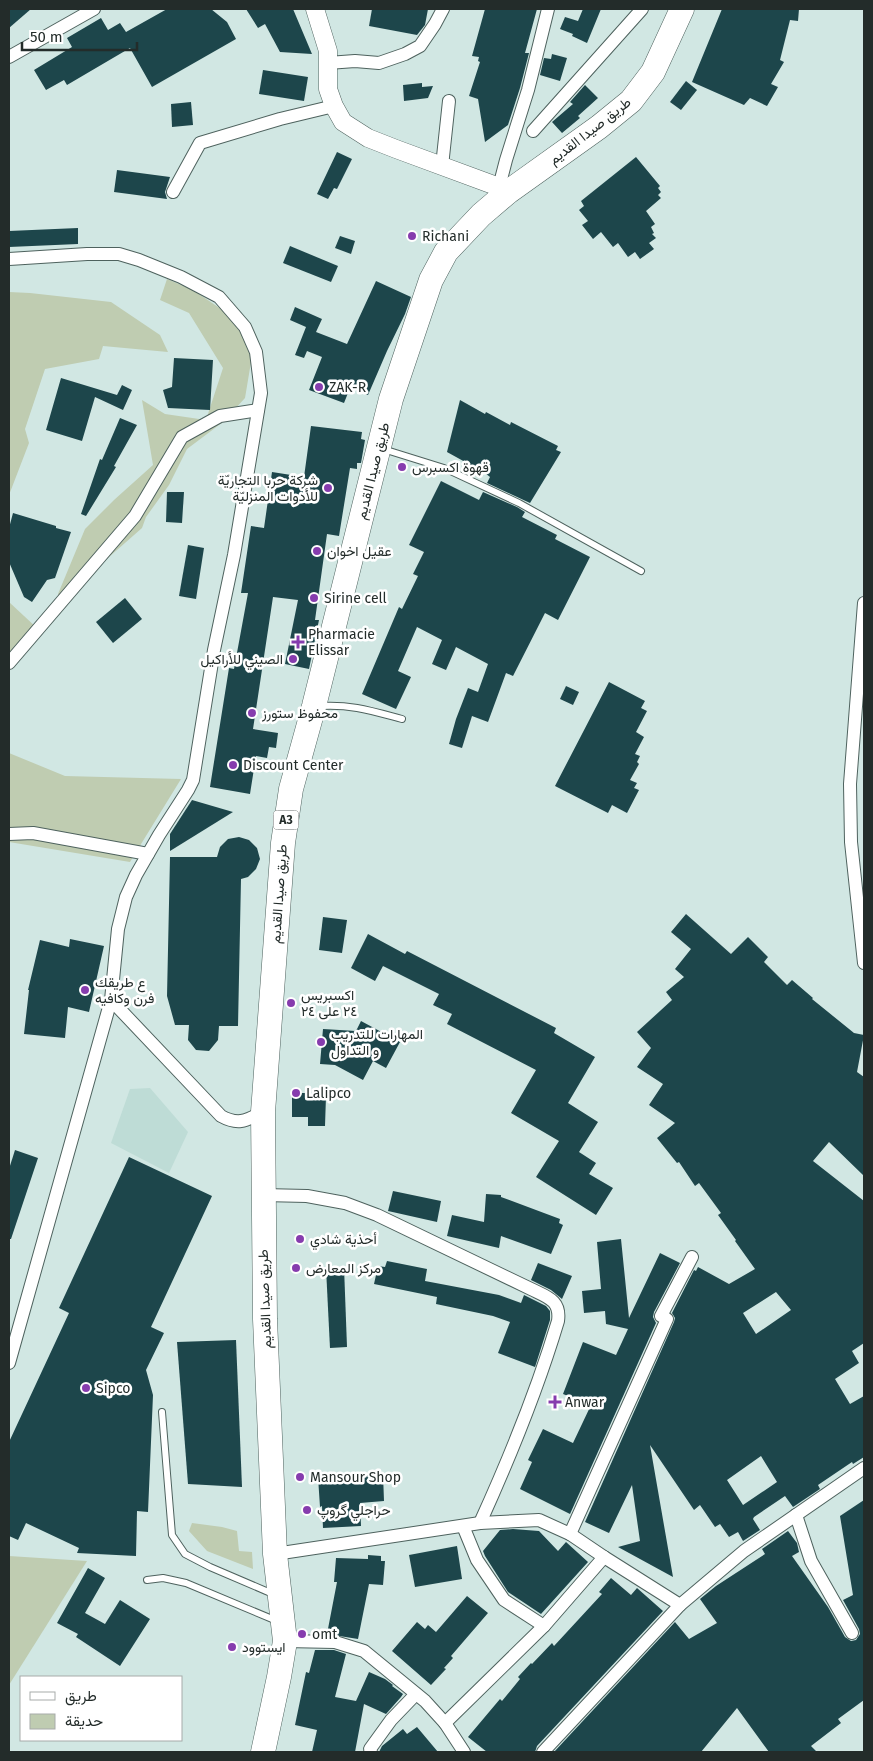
<svg xmlns="http://www.w3.org/2000/svg" width="873" height="1761" font-family="'Fira Sans',Vazirmatn,sans-serif">
<style>
.built{fill:#bedcd6}
.green{fill:#bfccb1}
.building{fill:#1d464b;fill-rule:evenodd}
.lines{fill:none;stroke-linecap:round;stroke-linejoin:round}
.lane-casing{stroke:#4e625e;stroke-width:8}
.street-casing{stroke:#4e625e;stroke-width:14}
.secondary-casing{stroke:#4e625e;stroke-width:19}
.highway-casing{stroke:#4e625e;stroke-width:25}
.lane{stroke:#fff;stroke-width:6}
.street{stroke:#fff;stroke-width:12}
.secondary{stroke:#fff;stroke-width:18}
.highway{stroke:#fff;stroke-width:24}
.poi-dot{fill:#863cae;stroke:#fff;stroke-width:2}
.labels{text-anchor:middle;dominant-baseline:central;stroke-width:5;stroke-linejoin:round;paint-order:stroke}
.shield{fill:#fff;stroke:#656b6a;stroke-width:1}
.shield-label{font-size:12px;font-weight:bold;fill:#232c2a}
.street-label{font-size:14px;fill:#232c2a;stroke:#fff}
.poi-label{font-size:14px;fill:#232c2a;stroke:#fff;text-anchor:start}
</style>
<rect width="100%" height="100%" fill="#d1e7e3"/>
<polygon class="built" points="150,1088 188,1132 169,1173 111,1143 130,1089"/>
<g class="green">
<polygon points="167,279 193,290 249,328 253,350 245,398 223,422 187,449 169,485 146,517 142,528 59,601 58,594 85,529 114,500 153,465 142,400 165,414 206,420 223,368 189,313 160,300"/>
<polygon points="9,292 30,293 111,302 160,335 168,352 103,346 99,359 45,369 25,429 29,443 9,495"/>
<polygon points="9,602 38,629 9,653"/>
<polygon points="9,753 65,776 181,779 130,862 9,842"/>
<polygon points="192,1523 222,1527 237,1531 239,1551 252,1552 253,1569 207,1551 189,1531"/>
<polygon points="9,1556 87,1561 9,1685"/>
</g>
<g class="building">
<polygon points="9,9 31,9 9,28"/>
<polygon points="167,9 211,9 227,22 236,39 152,87 130,48 67,85 64,80 46,90 34,70 72,47 67,38 101,18 108,30 120,23 126,32"/>
<polygon points="246,9 293,9 312,54 280,52 265,24 258,28"/>
<polygon points="372,9 428,9 425,25 417,35 369,26"/>
<polygon points="485,9 537,9 525,53 529,53 520,88 508,125 485,142 478,99 469,96 480,62 478,61 479,57 472,56"/>
<polygon points="583,9 601,9 587,43 572,36 573,34 560,29 565,17 578,21"/>
<polygon points="722,9 799,9 798,21 790,20 780,60 784,62 771,84 778,87 767,106 750,98 744,105 692,82"/>
<polygon points="552,54 567,58 560,81 540,75 544,58 551,59"/>
<polygon points="263,70 308,77 304,101 259,94"/>
<polygon points="686,81 697,90 681,110 670,102"/>
<polygon points="422,83 422,87 433,86 428,98 404,101 403,85"/>
<polygon points="585,85 598,98 578,116 580,118 562,133 552,122 573,104 570,102"/>
<polygon points="191,102 193,125 172,127 171,104"/>
<polygon points="337,152 352,159 337,189 334,188 328,199 317,194"/>
<polygon points="636,157 660,186 658,188 661,192 658,195 661,198 646,211 655,224 651,227 654,233 652,234 656,238 649,243 654,249 640,259 635,252 628,257 618,243 613,247 601,232 593,239 582,225 588,221 579,210 584,206 581,201"/>
<polygon points="117,170 170,177 165,192 167,199 114,192"/>
<polygon points="78,228 78,244 9,247 9,231"/>
<polygon points="340,236 355,241 351,254 335,248"/>
<polygon points="290,246 338,266 331,282 283,263"/>
<polygon points="376,281 411,297 405,314 387,351 368,395 350,388 344,403 309,390 322,357 307,351 304,358 295,355 306,327 290,320 295,307 322,319 316,332 347,344"/>
<polygon points="174,358 213,360 210,410 168,408 163,390 172,387"/>
<polygon points="61,378 117,395 122,385 132,390 123,410 95,397 82,441 46,430"/>
<polygon points="460,400 485,414 486,412 510,425 511,422 558,446 556,450 561,452 530,503 487,483 490,477 485,473 447,452"/>
<polygon points="120,418 137,425 114,466 116,467 86,516 81,514 100,459 102,460"/>
<polygon points="311,426 362,432 361,439 365,440 361,463 357,463 357,469 350,468 339,536 327,534 315,620 319,620 309,669 285,664 298,600 273,597 253,729 278,733 276,748 269,747 267,758 256,756 250,794 210,787 229,668 234,669 248,593 241,593 251,526 264,528 272,472 304,477"/>
<polygon points="441,481 479,500 483,492 517,507 525,512 522,517 557,535 555,539 590,557 558,620 545,613 513,676 506,673 488,722 472,716 462,748 449,744 456,719 468,688 478,692 488,664 456,647 446,670 432,664 442,640 417,627 398,671 411,677 396,709 362,694 399,607 402,609 418,576 413,574 424,552 409,545"/>
<polygon points="167,492 184,492 182,523 166,522"/>
<polygon points="13,513 56,526 56,528 71,532 55,578 47,580 32,602 24,597 9,562 9,528"/>
<polygon points="188,545 204,548 196,599 179,596"/>
<polygon points="125,598 142,619 113,643 96,622"/>
<polygon points="609,682 645,701 641,708 647,711 636,732 644,737 635,754 640,756 637,762 639,764 630,780 637,783 634,788 639,790 627,813 612,805 608,813 555,786"/>
<polygon points="566,686 579,692 573,705 560,699"/>
<polygon points="192,800 233,812 170,851 170,834"/>
<polygon points="239,837 249,840 257,848 260,859 256,869 248,877 241,879 238,1026 219,1026 218,1040 209,1051 196,1050 188,1040 189,1025 175,1025 167,996 170,857 217,857 220,847 228,839"/>
<path d="M686,914L731,954L748,937L768,957L764,962L787,985L792,980L813,998L812,999L854,1033L864,1035L857,1072L864,1077V1176L829,1142L813,1161L864,1201V1343L852,1351L859,1363L835,1379L850,1404L864,1396V1457L853,1464L852,1462L818,1485L820,1489L793,1507L785,1496L754,1517L753,1519L760,1530L743,1541L738,1532L729,1537L720,1524L715,1527L700,1505L694,1510L650,1445L673,1577L618,1547L640,1541L632,1485L609,1533L585,1522L674,1322L675,1318L672,1313L694,1270L696,1271L698,1267L729,1284L755,1269L735,1241L736,1240L718,1215L721,1213L699,1183L695,1186L679,1162L677,1163L657,1138L675,1123L649,1105L663,1084L637,1067L651,1048L637,1032L672,1000L666,992L684,977L675,969L691,949L671,932ZM776,1292L791,1310L756,1334L743,1313ZM761,1456L777,1482L743,1505L727,1480Z"/>
<polygon points="323,917 347,920 342,953 319,950"/>
<polygon points="368,934 405,954 407,951 556,1028 554,1033 595,1057 568,1103 598,1122 579,1152 596,1163 589,1174 613,1188 596,1215 536,1177 559,1141 511,1113 536,1070 447,1024 452,1014 433,1005 439,994 383,966 375,981 351,968"/>
<polygon points="70,939 104,946 89,1012 68,1007 65,1038 24,1034 29,990 28,990 40,940 69,947"/>
<polygon points="361,1021 400,1042 386,1068 373,1061 363,1080 335,1065 320,1064 323,1029 356,1031"/>
<polygon points="292,1093 307,1093 307,1095 326,1096 325,1126 308,1126 308,1117 292,1117"/>
<polygon points="15,1150 38,1158 11,1239 9,1239 9,1169"/>
<polygon points="129,1157 212,1196 151,1327 164,1333 146,1370 153,1395 148,1512 137,1511 136,1556 77,1553 79,1548 26,1523 18,1540 9,1536 9,1442 69,1313 59,1308"/>
<polygon points="393,1191 441,1201 437,1222 388,1211"/>
<polygon points="486,1194 501,1195 501,1197 560,1219 559,1223 563,1225 551,1254 501,1236 499,1248 447,1236 452,1215 484,1222"/>
<polygon points="621,1239 629,1318 660,1253 680,1263 654,1312 653,1317 656,1323 570,1514 520,1489 532,1462 528,1460 543,1429 573,1443 591,1405 563,1394 583,1342 616,1355 628,1329 606,1324 605,1311 584,1313 582,1291 601,1289 597,1242"/>
<polygon points="387,1261 427,1269 425,1281 499,1295 521,1303 524,1295 546,1306 550,1311 550,1320 535,1367 498,1353 510,1322 493,1316 436,1304 437,1297 374,1284 378,1266 385,1267"/>
<polygon points="538,1263 572,1276 562,1299 551,1290 531,1280"/>
<polygon points="344,1267 347,1347 330,1348 326,1268"/>
<polygon points="236,1340 242,1487 188,1484 177,1342"/>
<polygon points="383,1474 384,1501 360,1503 361,1526 323,1528 322,1506 320,1507 318,1477"/>
<polygon points="864,1500 864,1700 838,1719 841,1723 811,1746 817,1752 769,1752 737,1708 701,1752 554,1752 675,1622 689,1639 717,1623 700,1599 716,1586 765,1554 762,1549 788,1531 797,1543 799,1552 792,1556 828,1607 845,1637 851,1641 856,1640 860,1634 859,1629 843,1600 853,1595 840,1516"/>
<polygon points="513,1529 539,1531 558,1551 566,1542 588,1562 541,1614 508,1592 485,1556 483,1551 500,1530"/>
<polygon points="457,1546 462,1579 415,1587 409,1555"/>
<polygon points="368,1555 381,1556 381,1561 385,1561 383,1585 369,1584 358,1639 327,1634 337,1582 334,1582 336,1558 368,1559"/>
<polygon points="88,1568 105,1578 85,1613 105,1624 120,1600 150,1619 120,1666 76,1637 78,1634 57,1623"/>
<polygon points="611,1578 631,1595 637,1588 663,1611 537,1746 535,1752 487,1752 468,1737 500,1699 502,1701 520,1679 518,1677 531,1663 532,1664 552,1643 554,1646 602,1594 599,1592"/>
<polygon points="467,1596 488,1613 451,1656 453,1658 444,1668 446,1669 431,1685 392,1651 417,1622 425,1629 428,1625 436,1632"/>
<polygon points="315,1650 334,1650 346,1654 335,1697 356,1701 369,1672 385,1679 393,1685 392,1686 403,1694 401,1697 386,1714 364,1704 355,1752 312,1752 317,1730 295,1725 306,1672 309,1673"/>
<polygon points="417,1727 438,1752 379,1752 382,1746 403,1729 407,1734"/>
</g>
<g class="lines">
<defs>
<g id="lane">
<polyline points="383,449 444,468 519,503 641,571"/>
<path d="M320,706C351,704 372,711 402,719"/>
<polyline points="162,1412 172,1535 185,1554 210,1567 273,1594"/>
<polyline points="147,1580 163,1578 186,1583 277,1621"/>
</g>
<g id="street">
<polyline points="9,57 94,9"/>
<polyline points="328,63 355,61 379,63 405,54 420,46 435,24 443,9"/>
<polyline points="533,131 642,9"/>
<polyline points="442,166 449,101"/>
<polyline points="499,187 506,160 528,90 548,9"/>
<polyline points="173,192 200,143 280,119 334,106"/>
<polyline points="9,259 87,254 119,254 139,260 181,277 219,297 245,327 256,352 261,393 234,555 214,650 193,780 188,790 159,835 136,875 126,897 118,929 111,1000 9,1363"/>
<polyline points="864,603 850,784 851,842 864,963"/>
<polyline points="9,663 135,516 182,437 220,416 258,410"/>
<polyline points="9,834 33,833 148,854"/>
<path d="M111,1000L221,1116C239,1126 247,1120 263,1112"/>
<path d="M263,1195L307,1196L345,1203L377,1215L531,1289C547,1297 561,1300 558,1321C537,1391 510,1457 480,1523"/>
<polyline points="796,1515 811,1561 852,1633"/>
<polyline points="463,1526 477,1560 504,1600 544,1626"/>
<polyline points="570,1534 667,1319 661,1316 692,1257"/>
<polyline points="275,1554 480,1523 539,1520 570,1534 604,1557 680,1605"/>
<polyline points="285,1641 335,1642 364,1651 425,1701 445,1723 464,1752"/>
<polyline points="445,1723 544,1626 604,1557"/>
<polyline points="371,1752 370,1749 391,1720 416,1694"/>
<polyline points="543,1752 680,1605 744,1551 864,1468"/>
</g>
<polyline id="secondary" points="315,9 328,51 328,89 334,106 343,122 368,138 396,149 499,187 508,192"/>
<polyline id="highway" points="263,1752 279,1677 285,1641 275,1554 265,1319 263,1112 283,843 291,789 314,706 391,399 431,280 446,252 481,215 508,192 599,127 631,101 653,72 682,9"/>
</defs>
<use href="#lane" class="lane-casing"/>
<use href="#street" class="street-casing"/>
<use href="#secondary" class="secondary-casing"/>
<use href="#highway" class="highway-casing"/>
<use href="#lane" class="lane"/>
<use href="#street" class="street"/>
<use href="#secondary" class="secondary"/>
<use href="#highway" class="highway"/>
</g>
<g class="poi-dot">
<circle cx="412" cy="236" r="5"/>
<circle cx="319" cy="387" r="5"/>
<circle cx="402" cy="467" r="5"/>
<circle cx="328" cy="488" r="5"/>
<circle cx="317" cy="551" r="5"/>
<circle cx="314" cy="598" r="5"/>
<path d="M295.5 634.5h5v5h5v5h-5v5h-5v-5h-5v-5h5z"/>
<circle cx="293" cy="659" r="5"/>
<circle cx="252" cy="713" r="5"/>
<circle cx="233" cy="765" r="5"/>
<circle cx="85" cy="990" r="5"/>
<circle cx="291" cy="1003" r="5"/>
<circle cx="321" cy="1042" r="5"/>
<circle cx="296" cy="1093" r="5"/>
<circle cx="300" cy="1239" r="5"/>
<circle cx="296" cy="1268" r="5"/>
<circle cx="86" cy="1388" r="5"/>
<path d="M552.5 1394.5h5v5h5v5h-5v5h-5v-5h-5v-5h5z"/>
<circle cx="300" cy="1477" r="5"/>
<circle cx="307" cy="1510" r="5"/>
<circle cx="302" cy="1634" r="5"/>
<circle cx="232" cy="1647" r="5"/>
</g>
<g class="labels">
<rect class="shield" x="273.5" y="810.5" width="25" height="19" rx="4"/>
<g class="shield-label">
<text x="286" y="820">A3</text>
</g>
<g class="street-label">
<text transform="translate(590 131) rotate(-38)">طريق صيدا القديم</text>
<text transform="translate(373 471) rotate(-76)">طريق صيدا القديم</text>
<text transform="translate(279 894) rotate(-86)">طريق صيدا القديم</text>
<text transform="translate(265 1299) rotate(-92)">طريق صيدا القديم</text>
</g>
<g class="poi-label">
<text x="422" y="236">Richani</text>
<text x="329" y="387">ZAK-R</text>
<text x="412" y="467">قهوة اكسبرس</text>
<text x="318" y="480" text-anchor="end">شركة حربا التجاريّة<tspan x="318" dy="16">للأدوات المنزليّة</tspan></text>
<text x="327" y="551">عقيل اخوان</text>
<text x="324" y="598">Sirine cell</text>
<text x="308" y="634">Pharmacie<tspan x="308" dy="16">Elissar</tspan></text>
<text x="283" y="659" text-anchor="end">الصيني للأراكيل</text>
<text x="262" y="713">محفوظ ستورز</text>
<text x="243" y="765">Discount Center</text>
<text x="95" y="982">ع طريقك<tspan x="95" dy="16">فرن وكافيه</tspan></text>
<text x="301" y="995">اكسبريس<tspan x="301" dy="16">٢٤ على ٢٤</tspan></text>
<text x="331" y="1034">المهارات للتدريب<tspan x="331" dy="16">و التداول</tspan></text>
<text x="306" y="1093">Lalipco</text>
<text x="310" y="1239">أحذية شادي</text>
<text x="306" y="1268">مركز المعارض</text>
<text x="96" y="1388">Sipco</text>
<text x="565" y="1402">Anwar</text>
<text x="310" y="1477">Mansour Shop</text>
<text x="317" y="1510">حراجلي گروپ</text>
<text x="312" y="1634">omt</text>
<text x="242" y="1647">ايستوود</text>
</g>
</g>
<rect width="873" height="1761" fill="none" stroke="#232c2a" stroke-width="20"/>
<rect x="20" y="1676" width="162" height="65" fill="#ffffff" stroke="#a7abaa"/>
<rect x="30" y="1692" width="25" height="8" fill="#ffffff" stroke="#a7abaa"/>
<text x="65" y="1701" font-size="15" fill="#232c2a">طريق</text>
<rect x="30" y="1714" width="25" height="15" fill="#bfccb1" stroke="#a7abaa"/>
<text x="65" y="1726" font-size="15" fill="#232c2a">حديقة</text>
<path d="M22 42v8h115v-8" fill="none" stroke="#232c2a" stroke-width="2.5"/>
<text x="30" y="42" font-size="15" fill="#232c2a" stroke="#ffffff" stroke-width="4" paint-order="stroke">50 m</text>
</svg>
